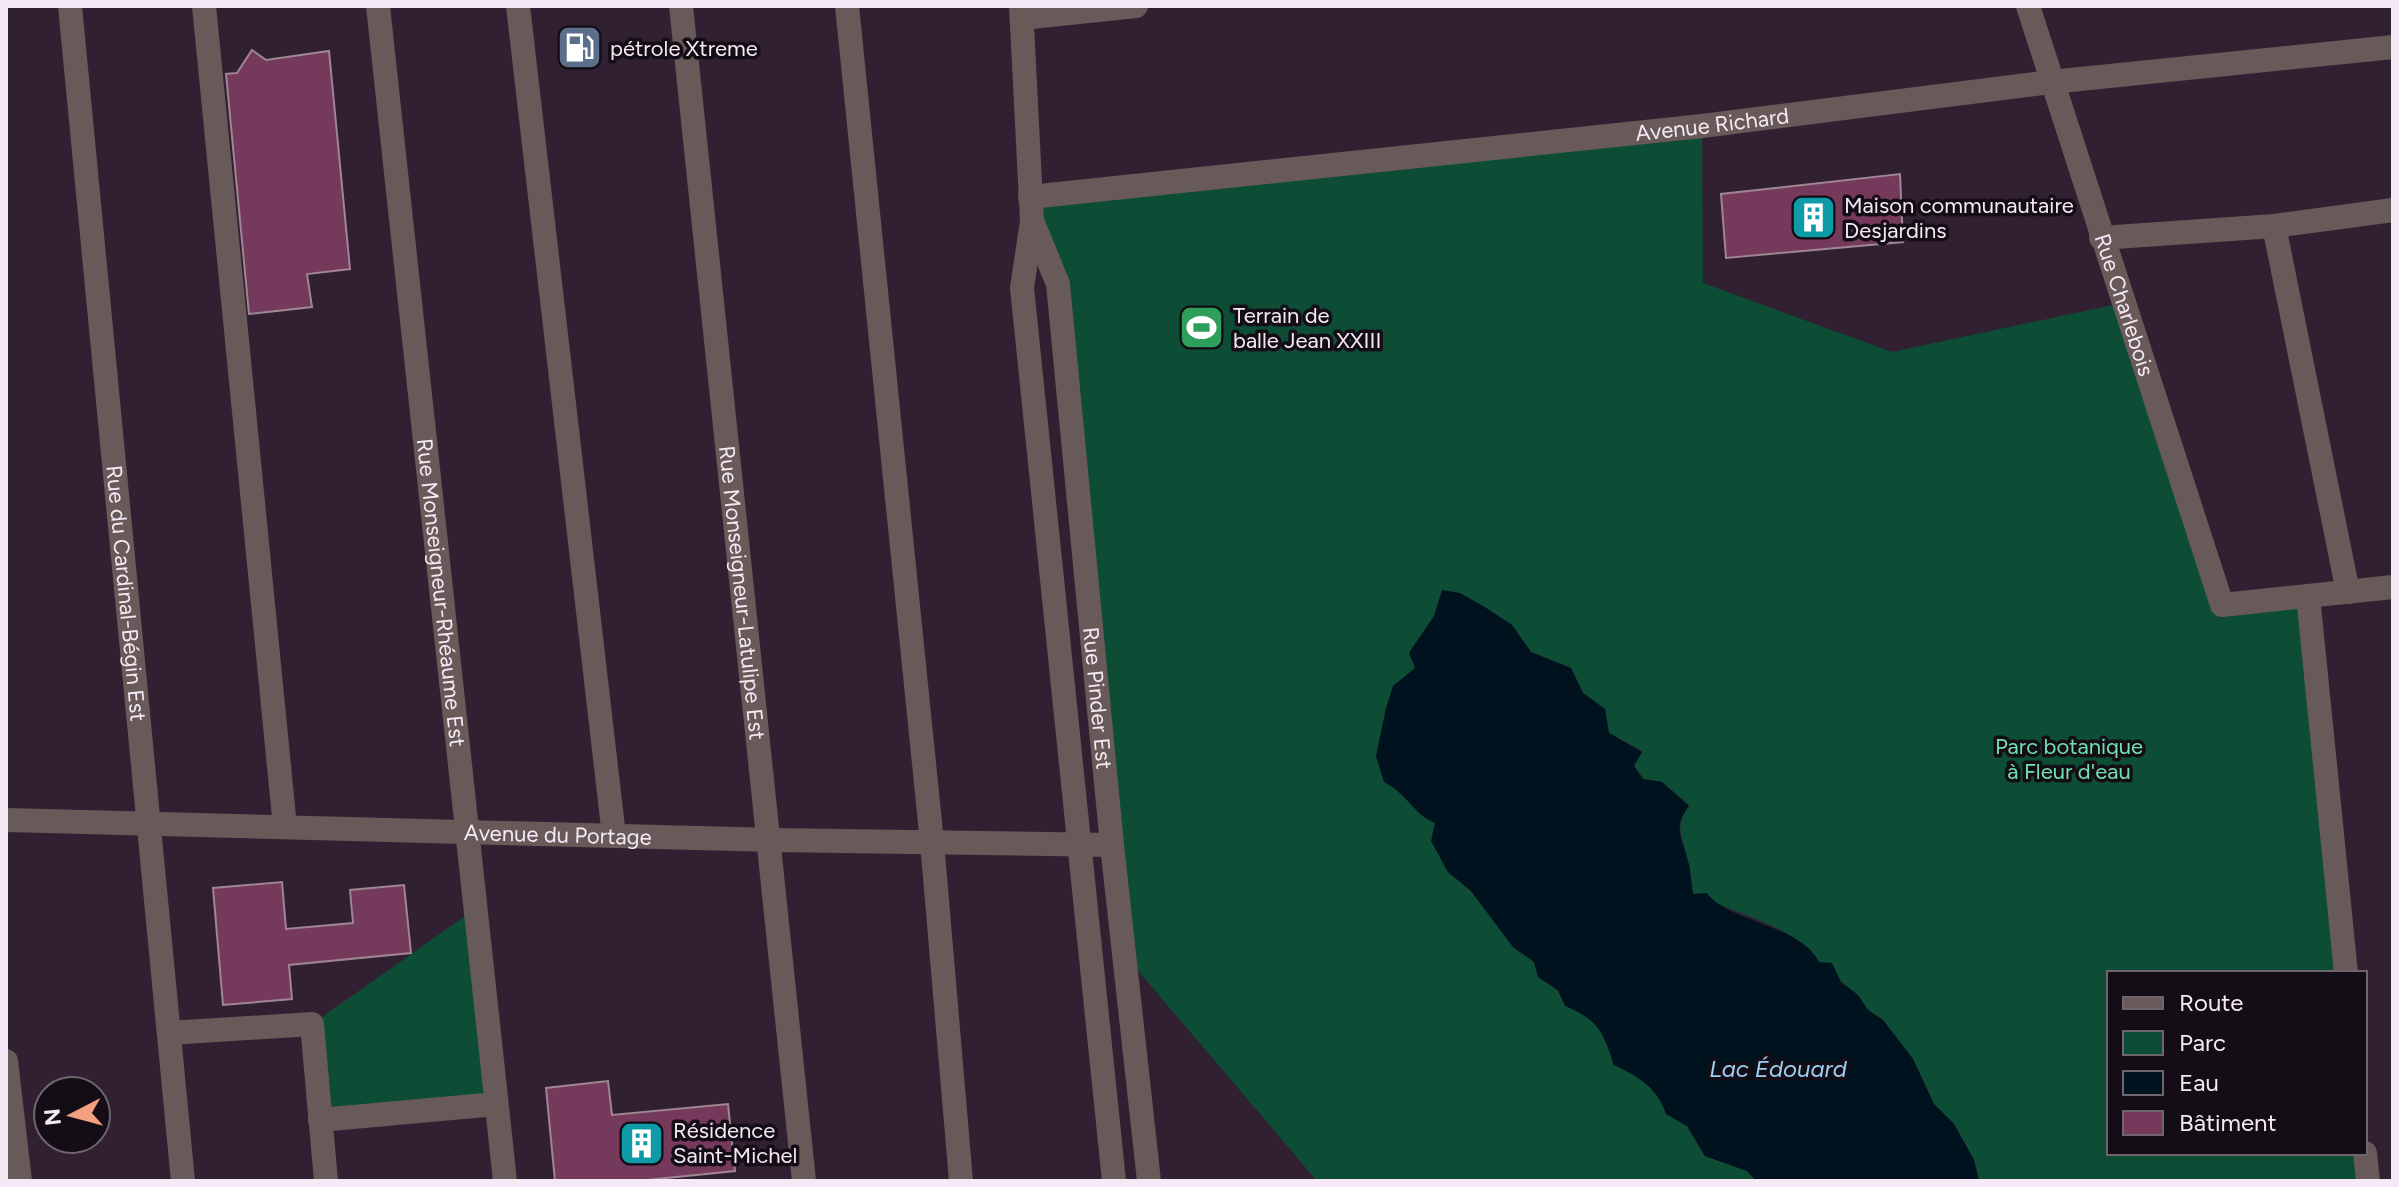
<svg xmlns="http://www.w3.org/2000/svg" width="2399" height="1187" font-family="Figtree,sans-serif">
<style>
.green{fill:#0d4c35}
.water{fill:#01121f}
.building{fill:#74395b;stroke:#a08593;stroke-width:2}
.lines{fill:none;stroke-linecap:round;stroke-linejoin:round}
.minor{stroke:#675a58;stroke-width:24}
.labels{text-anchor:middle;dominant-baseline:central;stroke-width:7;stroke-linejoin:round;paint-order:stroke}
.poi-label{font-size:22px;fill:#f4e9f4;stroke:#140d15;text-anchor:start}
.street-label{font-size:22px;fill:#f4e9f4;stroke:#140d15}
.park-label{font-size:22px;fill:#71e1b2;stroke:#140d15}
.water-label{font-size:24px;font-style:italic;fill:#9ccff4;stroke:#140d15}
</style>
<rect width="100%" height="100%" fill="#312031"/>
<g class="green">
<path d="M1702,126L1703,283L1892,352L2127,302L2222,605L2308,596L2346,973H2109V1153H2365L2368,1181H1979L1974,1160L1954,1124L1934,1104L1913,1059L1883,1020L1868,1010L1858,995L1841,982L1832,964L1819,963C1802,928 1726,910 1693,894C1691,883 1691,872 1688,861C1683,837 1673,828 1689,805L1662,782L1644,779L1634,766L1642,751L1609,733L1605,709L1583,693L1571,668L1531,652L1512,625L1460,593L1434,616L1409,653L1416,668L1386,708L1382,729L1384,782C1409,795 1412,813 1435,823L1448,872L1471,891L1513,947L1534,962L1538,977L1558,991L1565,1005C1599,1020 1603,1032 1614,1065C1638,1076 1658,1088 1666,1114L1687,1126L1705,1156L1747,1171L1756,1181H1317L1123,953L1058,284L1030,197Z"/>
<polygon points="475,909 496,1104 320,1120 312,1024"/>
</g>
<path class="water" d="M1442,590L1460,593L1488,609L1512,625L1531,652L1571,668L1583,693L1605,709L1609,733L1642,752L1634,766L1643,779L1662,782L1689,806C1672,828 1682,837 1688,861C1691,871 1691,883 1693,894L1707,893C1727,922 1800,924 1819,962L1832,963L1841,982L1858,995L1868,1010L1883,1020L1913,1059L1934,1104L1954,1124L1974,1160L1979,1181H1756L1747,1171L1705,1156L1687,1126L1666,1114C1658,1088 1638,1076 1614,1065C1603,1032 1599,1020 1565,1006L1558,990L1538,977L1534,962L1513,947L1471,891L1448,872L1431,841L1435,823C1412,813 1409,795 1384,782L1376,756L1386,708L1393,686L1415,668L1409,653L1434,616Z"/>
<g class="building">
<polygon points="252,50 266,60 329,51 350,269 307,274 312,307 249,314 226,74 237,73"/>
<polygon points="1900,174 1903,242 1726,258 1721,194"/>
<polygon points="282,882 286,929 353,923 350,890 404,885 411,953 289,965 292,999 223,1005 213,888"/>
<polygon points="608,1081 612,1115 728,1104 735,1171 637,1181 555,1181 546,1088"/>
</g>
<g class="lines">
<g class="minor">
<path id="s1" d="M70,6L183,1181"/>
<polyline points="204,6 285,827"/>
<path id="s2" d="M378,6L505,1181"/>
<polyline points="518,6 614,836"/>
<path id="s3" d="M681,6L804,1181"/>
<polyline points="847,6 932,842 961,1181"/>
<polyline points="1021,6 1032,221 1022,288 1114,1181"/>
<path id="s4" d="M2028,6L2222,605L2393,587"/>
<polyline points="1022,18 1136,6"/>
<path id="s5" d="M1030,197L1702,126L2051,82L2393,47"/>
<path id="s6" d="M1033,223L1058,284L1112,845L1149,1181"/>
<polyline points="2274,226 2348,592"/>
<polyline points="2101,238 2274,226 2393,210"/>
<polyline points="2308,596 2346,973"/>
<path id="s7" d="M6,820L771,840L1112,845"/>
<polyline points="169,1033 312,1024 326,1181"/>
<polyline points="6,1061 20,1181"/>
<polyline points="320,1120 496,1104"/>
<polyline points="2365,1153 2368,1181"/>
</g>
</g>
<defs>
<symbol id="fuel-square" viewBox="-11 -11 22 22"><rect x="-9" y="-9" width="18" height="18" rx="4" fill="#5c6f8a" stroke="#140d15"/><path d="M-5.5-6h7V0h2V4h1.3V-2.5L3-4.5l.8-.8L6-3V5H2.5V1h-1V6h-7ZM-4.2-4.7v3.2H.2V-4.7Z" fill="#fff"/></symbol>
<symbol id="building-square" viewBox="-11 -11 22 22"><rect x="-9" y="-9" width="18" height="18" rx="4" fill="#0f9aa8" stroke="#140d15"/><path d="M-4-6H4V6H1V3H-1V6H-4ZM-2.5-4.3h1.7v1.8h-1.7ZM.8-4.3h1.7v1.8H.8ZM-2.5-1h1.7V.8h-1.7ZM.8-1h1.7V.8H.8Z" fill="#fff"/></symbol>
<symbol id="stadium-square" viewBox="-11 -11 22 22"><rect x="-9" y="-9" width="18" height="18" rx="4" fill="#2e9e5b" stroke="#140d15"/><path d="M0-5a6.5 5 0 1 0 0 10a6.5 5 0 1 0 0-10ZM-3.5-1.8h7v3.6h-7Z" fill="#fff"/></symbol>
</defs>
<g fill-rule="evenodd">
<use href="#fuel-square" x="554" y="22" width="51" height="51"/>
<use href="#building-square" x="1788" y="192" width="51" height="51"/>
<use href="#stadium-square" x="1176" y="302" width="51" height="51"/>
<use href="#building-square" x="616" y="1118" width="51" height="51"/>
</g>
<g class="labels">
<g class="poi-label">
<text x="610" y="48">pétrole Xtreme</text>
<text x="1844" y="205">Maison communautaire<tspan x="1844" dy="25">Desjardins</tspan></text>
<text x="1233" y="315">Terrain de<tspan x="1233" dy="25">balle Jean XXIII</tspan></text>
<text x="673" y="1130">Résidence<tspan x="673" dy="25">Saint-Michel</tspan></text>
</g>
<g class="street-label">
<text stroke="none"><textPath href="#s5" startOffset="686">Avenue Richard</textPath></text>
<text stroke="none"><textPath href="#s4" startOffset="314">Rue Charlebois</textPath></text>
<text stroke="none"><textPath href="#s1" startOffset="590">Rue du Cardinal-Bégin Est</textPath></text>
<text stroke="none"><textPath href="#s3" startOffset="590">Rue Monseigneur-Latulipe Est</textPath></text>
<text stroke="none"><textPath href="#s2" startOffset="590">Rue Monseigneur-Rhéaume Est</textPath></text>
<text stroke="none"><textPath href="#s6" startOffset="482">Rue Pinder Est</textPath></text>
<text stroke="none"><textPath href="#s7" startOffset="552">Avenue du Portage</textPath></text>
</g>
<g class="park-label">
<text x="2069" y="746">Parc botanique<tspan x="2069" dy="25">à Fleur d'eau</tspan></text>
</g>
<g class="water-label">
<text x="1778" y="1068">Lac Édouard</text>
</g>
</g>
<rect width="2399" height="1187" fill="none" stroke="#f4e9f4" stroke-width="16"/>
<rect x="2107" y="971" width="260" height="184" fill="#140d15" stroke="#6e656e" stroke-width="2"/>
<rect x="2123" y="997" width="40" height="12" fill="#675a58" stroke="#6e656e" stroke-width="2"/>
<text x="2179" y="1011" font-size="24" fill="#f4e9f4">Route</text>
<rect x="2123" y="1031" width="40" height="24" fill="#0d4c35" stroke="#6e656e" stroke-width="2"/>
<text x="2179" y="1051" font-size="24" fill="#f4e9f4">Parc</text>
<rect x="2123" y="1071" width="40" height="24" fill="#01121f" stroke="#6e656e" stroke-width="2"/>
<text x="2179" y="1091" font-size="24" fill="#f4e9f4">Eau</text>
<rect x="2123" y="1111" width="40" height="24" fill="#74395b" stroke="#6e656e" stroke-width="2"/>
<text x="2179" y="1131" font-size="24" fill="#f4e9f4">Bâtiment</text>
<g transform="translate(72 1115) rotate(264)"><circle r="38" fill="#140d15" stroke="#6e656e" stroke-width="2"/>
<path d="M0-6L14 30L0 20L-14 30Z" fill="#f2a07f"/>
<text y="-12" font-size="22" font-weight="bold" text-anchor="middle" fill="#f4e9f4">N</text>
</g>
</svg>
